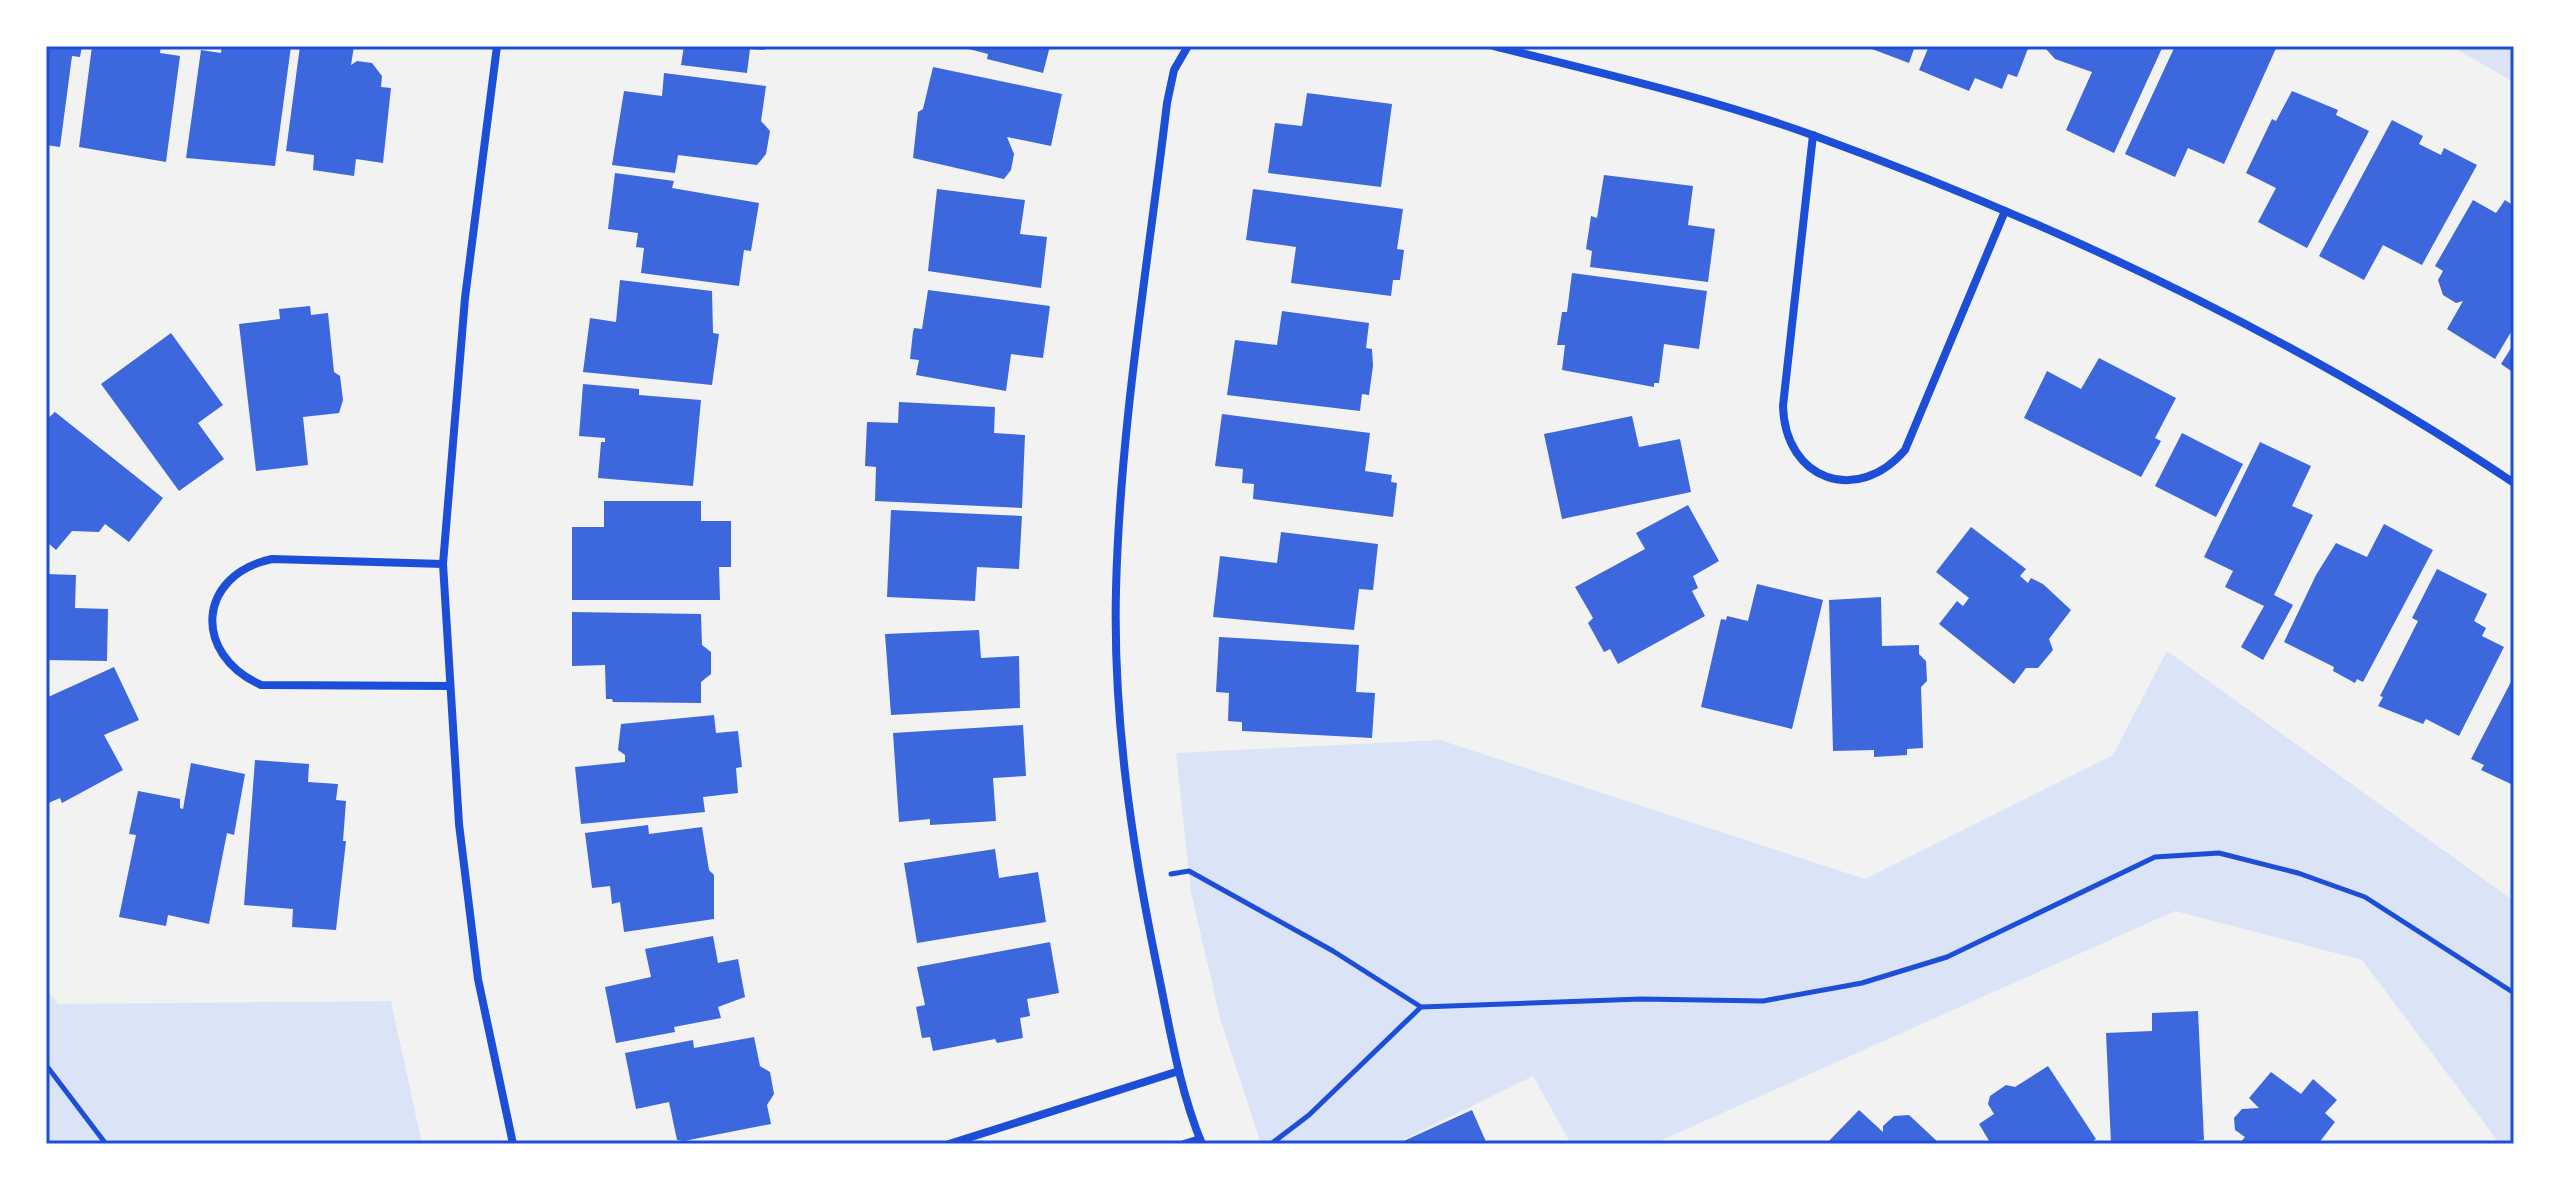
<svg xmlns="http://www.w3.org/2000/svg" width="2560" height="1190" font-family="'Zilla Slab',serif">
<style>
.green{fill:#dbe4f7}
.building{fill:#3d67dc}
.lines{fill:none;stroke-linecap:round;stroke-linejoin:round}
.path{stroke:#1d4ed8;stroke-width:5}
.minor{stroke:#1d4ed8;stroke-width:8}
.neatline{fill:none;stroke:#1d4ed8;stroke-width:3}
</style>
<rect width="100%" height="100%" fill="#f2f2f2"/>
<g class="green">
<polygon points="2451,46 2514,46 2514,82"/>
<polygon points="2167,651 2514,901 2514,1144 2500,1144 2362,960 2175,911 1653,1144 1571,1144 1533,1076 1395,1144 1261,1144 1220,1018 1191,892 1176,753 1440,740 1865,879 2113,755"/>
<polygon points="46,989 58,1004 391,1001 422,1144 46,1144"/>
</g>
<g class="building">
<polygon points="46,46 82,46 80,57 72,56 60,147 46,145"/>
<polygon points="92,46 161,46 160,53 180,56 166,162 79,147"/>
<polygon points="222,46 291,46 275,166 186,158 201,50 221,53"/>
<polygon points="300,46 354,46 351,65 357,61 372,63 382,76 381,87 391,88 383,163 356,159 354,176 313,170 314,155 286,151"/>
<polygon points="684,46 769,46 764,50 750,49 747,73 681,65"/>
<polygon points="1050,46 1043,73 987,59 988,54 961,47"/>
<polygon points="1864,46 1915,46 1909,63"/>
<polygon points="1929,46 2029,46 2017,77 2008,74 2002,89 1975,78 1969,91 1919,70"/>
<polygon points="2048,46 2163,46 2114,153 2066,130 2092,72 2055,59 2046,49"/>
<polygon points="2175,46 2277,46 2224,164 2188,148 2175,177 2125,154"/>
<polygon points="933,67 1062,94 1051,146 1007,137 1014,154 1011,170 1004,179 913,158 918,112 923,109"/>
<polygon points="664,73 766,86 761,121 770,131 766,154 757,165 678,155 675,173 612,165 624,91 662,96"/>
<polygon points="2292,91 2338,110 2336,115 2369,131 2307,248 2258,222 2276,188 2246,173 2272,119 2276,121"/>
<polygon points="1307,93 1392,104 1381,187 1268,173 1275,123 1302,126"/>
<polygon points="2392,120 2423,136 2419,144 2441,155 2444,148 2477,165 2422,265 2383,245 2364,280 2319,256"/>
<polygon points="615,173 674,181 672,188 759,203 751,251 744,250 739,286 641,273 644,248 636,247 638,233 608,229"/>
<polygon points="1604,175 1693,186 1688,225 1715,229 1708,282 1590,267 1592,251 1586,249 1590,223 1591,216 1597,218"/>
<polygon points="937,189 1025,200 1020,234 1047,237 1041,288 928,271"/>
<polygon points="1253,189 1403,209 1397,249 1404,250 1400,280 1393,280 1391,296 1291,283 1296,247 1246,240"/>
<polygon points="2473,200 2496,213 2505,200 2514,206 2514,327 2495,359 2447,329 2463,301 2456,303 2443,295 2438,280 2443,271 2435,266"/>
<polygon points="1572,273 1707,291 1699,349 1664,344 1659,383 1654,383 1654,387 1562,370 1565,345 1557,345 1562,312 1567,312"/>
<polygon points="620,280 712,291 713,333 719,334 712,385 583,372 590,318 616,322"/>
<polygon points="928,290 1050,306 1043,358 1011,354 1006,391 916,375 919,360 910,359 913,332 914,328 922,329"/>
<polygon points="310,306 311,315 328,313 334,372 340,376 343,400 339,413 303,417 308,465 256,471 239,324 280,319 279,309"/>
<polygon points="1282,311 1369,323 1366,348 1372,349 1373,366 1369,395 1362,394 1360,411 1227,395 1235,340 1277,345"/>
<polygon points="171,333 223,405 198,423 224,459 179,491 101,384"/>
<polygon points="2514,343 2514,373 2501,364"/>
<polygon points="2099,358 2176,398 2155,438 2161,441 2141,477 2024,418 2047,371 2081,389"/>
<polygon points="583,384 639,389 639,395 701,400 693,486 598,478 601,442 605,442 605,438 579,436"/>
<polygon points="899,402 995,407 994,433 1025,435 1022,508 875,501 876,467 865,466 867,422 898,423"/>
<polygon points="55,412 163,498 129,542 105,524 99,532 72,531 56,550 46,541 46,420"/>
<polygon points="1222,414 1370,433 1365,471 1392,475 1391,482 1397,483 1393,517 1253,499 1254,484 1242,483 1243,469 1215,466"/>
<polygon points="1632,416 1639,447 1680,439 1691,492 1562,519 1544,434"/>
<polygon points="2182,433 2243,464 2216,517 2155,486"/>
<polygon points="2260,442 2311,466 2292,506 2313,515 2274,595 2293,605 2263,660 2241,647 2264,606 2225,587 2233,571 2204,557"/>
<polygon points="604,501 701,501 701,521 731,521 731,567 719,567 720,600 572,600 572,527 604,527"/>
<polygon points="1688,505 1719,561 1693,576 1698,588 1692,591 1705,616 1618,664 1610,649 1604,652 1588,623 1593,618 1575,587 1645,549 1636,533"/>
<polygon points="891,510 1022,516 1019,569 977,567 975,601 887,597"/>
<polygon points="2384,524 2433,550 2363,682 2357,679 2355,683 2333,671 2334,667 2284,642 2316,575 2336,543 2367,557"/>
<polygon points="1971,527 2026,569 2020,576 2028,583 2031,578 2043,584 2071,610 2049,639 2053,650 2038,668 2026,668 2014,684 1939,624 1957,601 1963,606 1969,598 1936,572"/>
<polygon points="1281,532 1378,544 1373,590 1359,589 1354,630 1213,617 1220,556 1277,563"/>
<polygon points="2437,569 2487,594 2474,621 2486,628 2482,636 2504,647 2459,736 2426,719 2423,724 2378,706 2383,697 2380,696 2418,621 2412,618"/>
<polygon points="46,574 76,575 75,608 108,609 107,661 46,660"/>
<polygon points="1757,584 1823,600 1792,729 1701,707 1721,619 1726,620 1727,616 1748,621"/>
<polygon points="1881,597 1882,646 1919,645 1919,654 1926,661 1927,681 1921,687 1923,748 1907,749 1907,755 1874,757 1874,750 1833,751 1829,600"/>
<polygon points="572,612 701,614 702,645 711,652 711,674 701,682 701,703 613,702 612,699 606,699 605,665 572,666"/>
<polygon points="979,630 981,658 1019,656 1020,708 891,715 885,634"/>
<polygon points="1219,637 1359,645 1356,692 1375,693 1372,738 1242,731 1242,722 1228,721 1229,693 1216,692"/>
<polygon points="114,667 139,720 104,735 123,770 62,803 60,798 46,804 46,698"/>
<polygon points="2514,676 2514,782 2511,784 2481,770 2484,765 2471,759"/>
<polygon points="714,715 716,733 738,731 742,767 736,768 738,793 703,797 705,812 581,824 575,767 625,762 625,755 618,750 621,724"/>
<polygon points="1023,725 1026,776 993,778 996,821 930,825 930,819 899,822 893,733"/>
<polygon points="255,760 309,764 308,782 338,784 336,800 346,801 343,841 346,841 336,930 292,927 293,909 244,905"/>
<polygon points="191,763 245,774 234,835 227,833 209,924 168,915 166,926 119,917 136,835 129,834 138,791 180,799 180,808 183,809"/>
<polygon points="648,825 649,834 702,827 709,870 714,875 714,919 624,932 620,902 612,904 610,886 592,888 585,833"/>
<polygon points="995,849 999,878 1038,872 1046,922 917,943 904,863"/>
<polygon points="713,936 718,963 738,959 745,997 718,1007 721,1018 674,1027 675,1032 616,1043 605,987 651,977 645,949"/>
<polygon points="1050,942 1059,993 1027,999 1030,1016 1020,1018 1023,1038 997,1043 995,1039 933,1051 930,1037 922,1038 916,1007 925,1005 917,967"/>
<polygon points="2198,1011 2204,1140 2194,1141 2194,1144 2111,1144 2106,1033 2152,1031 2152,1013"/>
<polygon points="754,1037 760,1066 770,1072 774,1094 767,1105 771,1124 684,1141 677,1140 669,1102 636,1109 625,1053 693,1040 694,1048"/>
<polygon points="2048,1066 2096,1139 2088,1144 1991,1144 1979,1124 1994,1114 1988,1104 1990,1096 2006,1085 2015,1087"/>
<polygon points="2271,1072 2301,1094 2313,1079 2337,1100 2325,1113 2335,1122 2318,1144 2239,1144 2245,1137 2235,1130 2234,1118 2242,1109 2259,1108 2249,1098"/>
<polygon points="1472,1110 1487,1144 1397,1144"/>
<polygon points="1859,1110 1883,1132 1883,1126 1894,1116 1909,1115 1940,1144 1826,1144"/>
</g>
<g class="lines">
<g class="path">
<polyline points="1171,874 1189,871 1333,951 1421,1007"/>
<polyline points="46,1065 106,1144"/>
<polyline points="1271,1144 1309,1115 1421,1007 1641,999 1763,1001 1862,983 1947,957 2155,857 2219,853 2298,873 2365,897 2514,993"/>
</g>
<g class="minor">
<polyline points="497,46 465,298 443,564 459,824 478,979 513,1144"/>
<path d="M1188,46L1174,70L1167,103C1148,265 1120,427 1116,590C1113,715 1131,840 1156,962C1169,1023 1178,1086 1202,1144"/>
<path d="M1494,46C1601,73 1711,98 1815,136C2059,225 2298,338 2514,483"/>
<path d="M1813,135L1783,406C1785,480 1857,506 1905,450L2005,211"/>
<path d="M443,564L272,559C197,575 192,654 261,685L450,686"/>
<polyline points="949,1144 1179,1071"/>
<polyline points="1184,1144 1200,1139"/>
</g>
</g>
<rect width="2560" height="1190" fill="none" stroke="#ffffff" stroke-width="96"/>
<rect x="48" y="48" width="2464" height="1094" class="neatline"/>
</svg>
